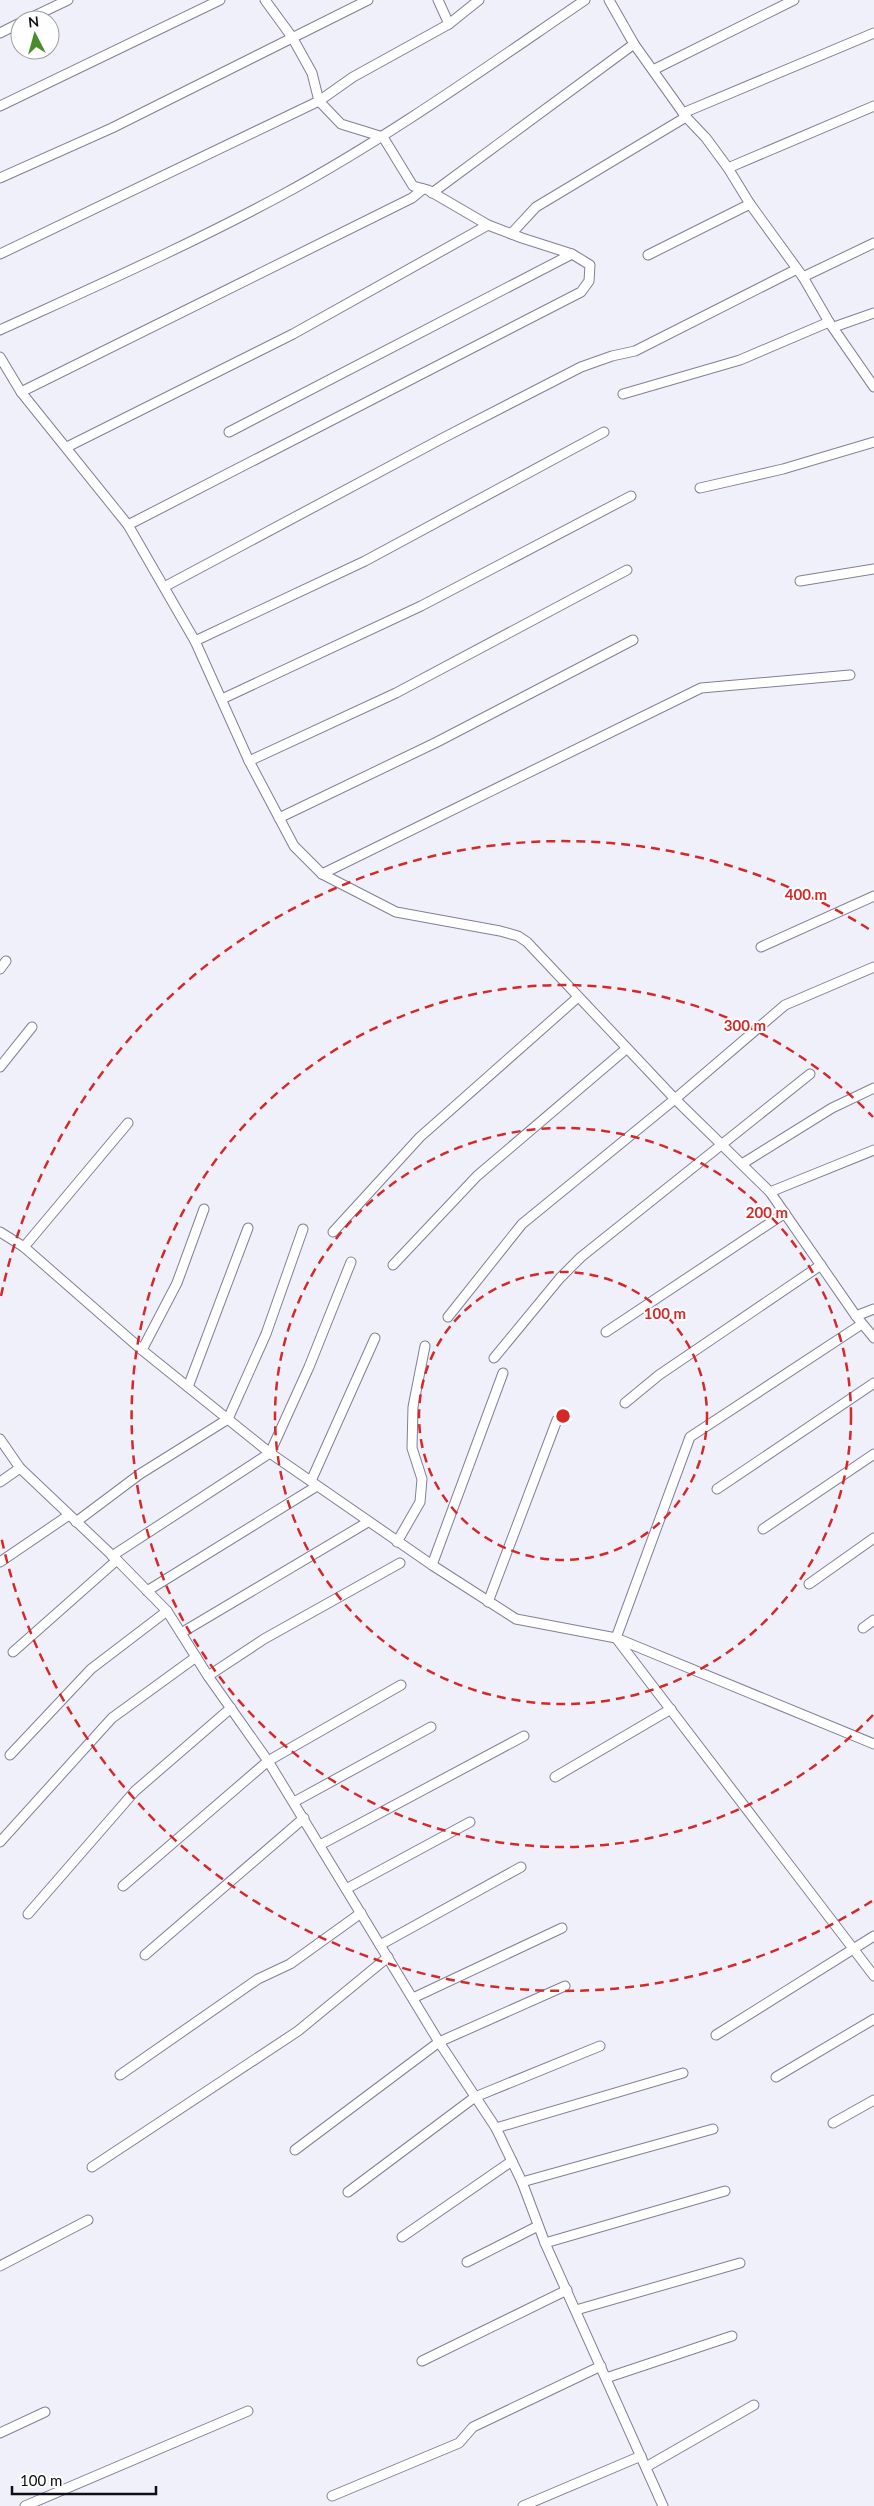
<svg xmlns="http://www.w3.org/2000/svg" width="874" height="2506" font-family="Lato,sans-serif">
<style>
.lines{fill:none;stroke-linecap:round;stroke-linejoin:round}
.minor-casing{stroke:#817f97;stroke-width:11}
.minor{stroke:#fff;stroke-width:9}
.ring{fill:none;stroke:#d62828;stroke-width:2.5;stroke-dasharray:9 6}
.centre{fill:#d62828;stroke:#fefefe;stroke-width:2.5}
.ring-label{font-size:15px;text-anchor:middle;font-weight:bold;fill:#d62828;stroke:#fefefe;stroke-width:4;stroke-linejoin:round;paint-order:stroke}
</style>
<rect width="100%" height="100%" fill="#f0f0fb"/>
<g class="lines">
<defs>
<g id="minor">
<polyline points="438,0 449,24"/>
<polyline points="609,0 634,44 686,117 706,138 728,168 750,204 803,277 829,322 874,387"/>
<polyline points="26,20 68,0"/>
<polyline points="0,33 20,23"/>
<polyline points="653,70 794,0"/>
<polyline points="0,106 220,0"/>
<polyline points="683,113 874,33"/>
<polyline points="728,168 874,106"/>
<polyline points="0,178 112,128 368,0"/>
<polyline points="432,193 634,44"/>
<polyline points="511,234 536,207 686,117"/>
<polyline points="0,254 319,101 353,77 449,24 479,0"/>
<polyline points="648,255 750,204"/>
<polyline points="803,277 874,243"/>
<polyline points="834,327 874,313"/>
<path d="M0,330C94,287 189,245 280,196C386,139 485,68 585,0"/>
<polyline points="0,357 21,392 128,525 195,641 249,761 294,846 322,874 396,912 500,931 518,936 527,942 675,1099 770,1192 856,1316 874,1338"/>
<polyline points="21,392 412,198 423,189"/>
<polyline points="623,394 740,360 829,322"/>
<polyline points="229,432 572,254"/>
<polyline points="67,447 293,334 488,225"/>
<polyline points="700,488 783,469 874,442"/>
<polyline points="128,525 581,292 589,281 590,265 572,254 522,238 488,225 428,190 413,186 383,137 341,124 319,101 312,73 292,37 265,0"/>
<polyline points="800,581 874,569"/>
<polyline points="164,587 443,438 581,367 612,356 635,351 797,269"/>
<polyline points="195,641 365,561 604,432"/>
<polyline points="222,699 421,606 631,496"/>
<polyline points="249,761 396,693 627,570"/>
<polyline points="279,818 437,742 633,640"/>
<polyline points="322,874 701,688 850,675"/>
<polyline points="761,947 874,896"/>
<polyline points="0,969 6,961"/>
<polyline points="0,1067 32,1027"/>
<polyline points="742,1164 832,1108 874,1088"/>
<polyline points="770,1192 874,1150"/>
<polyline points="0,1232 24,1247 142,1350 270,1453 432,1565 516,1619 616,1638 874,1744"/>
<polyline points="333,1232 420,1137 577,998"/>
<polyline points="24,1247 128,1123"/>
<polyline points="393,1265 477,1176 626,1049"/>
<polyline points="856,1316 874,1309"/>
<polyline points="448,1317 522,1224 675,1099 785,1005 874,967"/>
<polyline points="862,1324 690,1437 616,1638 874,1976"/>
<polyline points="606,1332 785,1213"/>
<polyline points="142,1350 177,1283 204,1209"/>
<polyline points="494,1358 560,1278 581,1257 810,1074"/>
<polyline points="188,1387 248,1228"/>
<polyline points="625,1403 659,1375 821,1265"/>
<polyline points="0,1439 20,1468 117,1560 167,1611 208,1676 268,1761 439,2042 496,2128 522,2182 545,2243 663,2506"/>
<polyline points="311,1481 375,1338"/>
<polyline points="0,1482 20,1468"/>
<polyline points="717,1489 874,1383"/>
<polyline points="76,1522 140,1474 228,1419 266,1334 303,1229"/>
<polyline points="763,1529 874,1454"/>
<polyline points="397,1542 420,1502 422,1479 412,1448 413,1407 425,1346"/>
<polyline points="112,1556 270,1453 309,1367 351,1262"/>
<polyline points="0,1562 69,1515"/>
<polyline points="432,1565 503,1373"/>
<polyline points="809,1584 874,1538"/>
<polyline points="147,1591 317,1486"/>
<polyline points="488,1602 557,1420"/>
<polyline points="863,1628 874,1620"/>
<polyline points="181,1633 368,1522"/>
<polyline points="13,1652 117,1560"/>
<polyline points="208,1676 264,1639 400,1563"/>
<polyline points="10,1755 91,1669 167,1611"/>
<polyline points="555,1777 671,1709"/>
<polyline points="294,1802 431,1727"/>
<polyline points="0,1842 112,1718 196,1657"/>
<polyline points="320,1845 524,1736"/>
<polyline points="123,1886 268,1761 401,1685"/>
<polyline points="346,1889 470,1822"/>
<polyline points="28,1914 135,1791 231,1708"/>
<polyline points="380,1945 521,1867"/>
<polyline points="145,1955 304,1818"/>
<polyline points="413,1998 562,1928"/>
<polyline points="716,2035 874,1936"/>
<polyline points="120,2075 258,1979 290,1964 361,1913"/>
<polyline points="776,2077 874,2019"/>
<polyline points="833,2123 874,2100"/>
<polyline points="496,2128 683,2073"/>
<polyline points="295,2150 439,2042 565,1986"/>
<polyline points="92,2167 298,2031 388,1957"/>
<polyline points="522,2182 713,2129"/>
<polyline points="348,2192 475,2097 600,2046"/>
<polyline points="402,2237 512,2161"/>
<polyline points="545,2243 725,2191"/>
<polyline points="467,2262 538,2226"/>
<polyline points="0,2266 88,2220"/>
<polyline points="576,2310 740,2263"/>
<polyline points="422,2361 567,2290"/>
<polyline points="606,2378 732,2336"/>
<polyline points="0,2433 45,2412"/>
<polyline points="646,2467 754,2405"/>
<polyline points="332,2496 459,2443 473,2427 601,2366"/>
<polyline points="25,2506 248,2411"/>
<polyline points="523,2506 641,2456"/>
</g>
</defs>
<use href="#minor" class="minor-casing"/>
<use href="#minor" class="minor"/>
</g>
<g class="ring">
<circle cx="563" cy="1416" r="144"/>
<circle cx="563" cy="1416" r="288"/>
<path d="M873 1715A431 431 0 1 1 873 1117"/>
<path d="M872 1901A575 575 0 0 1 1 1536M1 1296A575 575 0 0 1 872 931"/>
</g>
<circle cx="563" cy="1416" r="8" class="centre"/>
<g class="ring-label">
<text x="806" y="900">400 m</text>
<text x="745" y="1031">300 m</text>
<text x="767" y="1218">200 m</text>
<text x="665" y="1319">100 m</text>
</g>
<g transform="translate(35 35) rotate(354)"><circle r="24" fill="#fefefe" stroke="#9e9ea1"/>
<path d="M0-4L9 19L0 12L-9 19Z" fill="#4a8b2c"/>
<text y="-8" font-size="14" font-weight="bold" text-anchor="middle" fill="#0e0e16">N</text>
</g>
<path d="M12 2486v8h144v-8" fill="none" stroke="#0e0e16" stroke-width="2.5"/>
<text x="20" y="2486" font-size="15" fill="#0e0e16" stroke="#fefefe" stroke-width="4" paint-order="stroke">100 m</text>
</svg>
